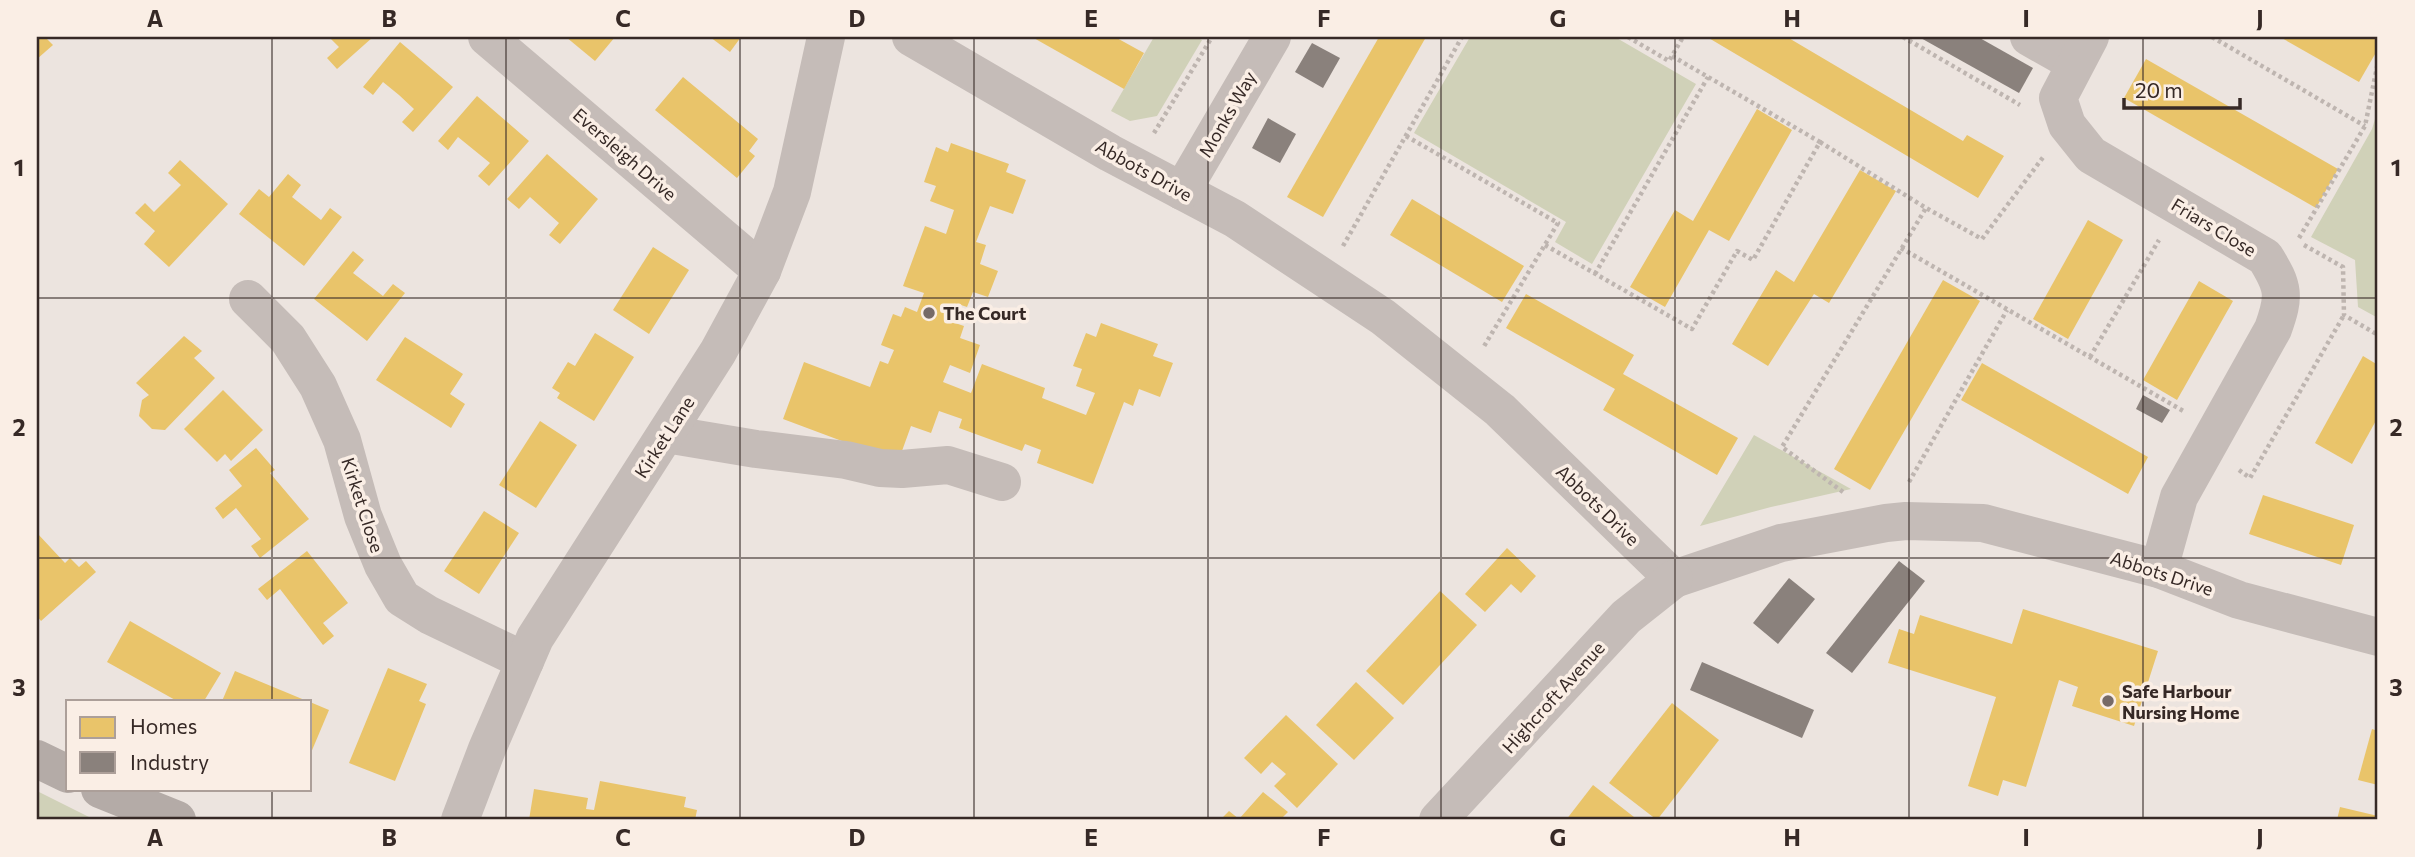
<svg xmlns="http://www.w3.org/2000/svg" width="2415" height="857" font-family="Commissioner,sans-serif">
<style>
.green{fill:#d0d1b8}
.homes{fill:#e9c46a}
.industry{fill:#8a817c}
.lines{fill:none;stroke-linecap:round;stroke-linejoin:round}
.path{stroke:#beb5b0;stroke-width:4.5;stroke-dasharray:3.5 3.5;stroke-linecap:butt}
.minor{stroke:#c5bcb8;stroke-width:38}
.major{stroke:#b4aba7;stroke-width:38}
.grid{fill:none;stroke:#362926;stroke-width:2;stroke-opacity:0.55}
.poi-dot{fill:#766a67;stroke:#faeee5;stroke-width:2.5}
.labels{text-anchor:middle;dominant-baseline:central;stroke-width:7;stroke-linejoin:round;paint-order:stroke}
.street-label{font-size:18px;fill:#362926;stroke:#faeee5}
.poi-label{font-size:18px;font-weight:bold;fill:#362926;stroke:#faeee5;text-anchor:start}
.neatline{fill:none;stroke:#362926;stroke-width:2.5}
.grid-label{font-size:23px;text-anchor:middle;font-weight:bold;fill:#362926}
</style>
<rect width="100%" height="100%" fill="#ece4df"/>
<g class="green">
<polygon points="1154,37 1195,37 1202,40 1157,116 1130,121 1111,111"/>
<polygon points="1470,37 1615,37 1696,84 1592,264 1555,242 1566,222 1414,133"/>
<polygon points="2378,109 2378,318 2358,307 2355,260 2311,237 2372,129"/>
<polygon points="1754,435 1851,489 1771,507 1700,526"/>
<polygon points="37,791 95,820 37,820"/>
</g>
<g class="homes">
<polygon points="37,37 45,37 53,45 37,59"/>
<polygon points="329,37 373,37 337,69 327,58 339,47"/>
<polygon points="566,37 615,37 595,61"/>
<polygon points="710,37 741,37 730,52"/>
<polygon points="1032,37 1115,37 1144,53 1124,89"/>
<polygon points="1379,37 1426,37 1323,217 1287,197"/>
<polygon points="1707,37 1787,37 1963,141 1967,135 2004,156 1978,198"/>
<polygon points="2280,37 2370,37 2378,41 2378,49 2359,82"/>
<polygon points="400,42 453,87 413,132 402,122 414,109 399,95 383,82 373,95 363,87"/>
<polygon points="2146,59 2338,169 2316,208 2124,98"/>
<polygon points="683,77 758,139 749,151 755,156 737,178 655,110"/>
<polygon points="477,96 529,141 489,186 478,176 490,163 458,137 448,150 438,141"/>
<polygon points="1757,109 1792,130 1729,241 1709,230 1665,307 1630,287 1675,210 1693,221"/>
<polygon points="951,143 1009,164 1006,172 1026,180 1013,214 990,206 976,242 986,245 980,264 998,271 988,297 973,292 967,307 958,304 952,322 964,326 960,338 980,345 970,373 950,365 943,382 971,393 982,364 1045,388 1042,398 1086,415 1095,393 1076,386 1082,369 1073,366 1086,333 1096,337 1101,323 1158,344 1153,356 1173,363 1160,397 1139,389 1133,406 1124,402 1093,484 1037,463 1041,450 1025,444 1022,451 959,428 962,419 939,411 931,433 911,426 898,462 783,419 804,362 870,387 880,361 888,364 894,350 881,345 893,314 901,317 905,307 917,312 924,293 903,286 925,226 946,234 954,210 930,201 936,186 924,182 936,147 948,152"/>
<polygon points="547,154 598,199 560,244 549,235 559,223 530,197 519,209 507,199"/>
<polygon points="180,160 228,204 169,267 144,244 155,231 135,213 145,203 154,212 181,185 168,173"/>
<polygon points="1860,170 1896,191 1829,303 1814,294 1768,366 1732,344 1776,270 1794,282"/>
<polygon points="288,174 301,185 292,197 321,220 330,208 342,217 304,266 239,214 259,189 269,197"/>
<polygon points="1412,199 1524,266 1502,302 1390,235"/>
<polygon points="2088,220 2123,240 2068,339 2033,319"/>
<polygon points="653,247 689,270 649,334 613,310"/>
<polygon points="353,251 364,260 353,273 370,286 383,296 393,284 405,293 367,341 314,299"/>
<polygon points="1943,280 1980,301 1870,490 1834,469"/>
<polygon points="2199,281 2233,301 2177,400 2143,380"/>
<polygon points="1526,294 1634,355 1623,374 1738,438 1717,475 1603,410 1615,389 1506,328"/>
<polygon points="595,333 634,357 594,421 557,398 560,393 552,388 568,362 575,366"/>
<polygon points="184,336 202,351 194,358 215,378 165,430 152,429 139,416 142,400 149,395 136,383"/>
<polygon points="405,337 463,374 450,394 465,404 451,428 376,380"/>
<polygon points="2363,356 2378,365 2378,417 2352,464 2315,443"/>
<polygon points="1982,363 2148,457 2128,494 1961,400"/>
<polygon points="223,390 263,430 231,461 225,454 217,462 184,429"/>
<polygon points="540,421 577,445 536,508 499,485"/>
<polygon points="256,448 275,470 270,473 309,519 260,558 251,546 261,539 236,508 223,519 215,508 242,486 229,470"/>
<polygon points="2263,495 2354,525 2341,565 2249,534"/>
<polygon points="484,511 519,533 479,594 444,571"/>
<polygon points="37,533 65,563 70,558 79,567 86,561 96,572 41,621 37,616"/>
<polygon points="1507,548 1536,576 1521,593 1511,584 1485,612 1465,594"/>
<polygon points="307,551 348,603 323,623 334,636 323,645 280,589 267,600 258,589"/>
<polygon points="1440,591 1477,625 1403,705 1366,671"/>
<polygon points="2023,609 2158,651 2134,726 2072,706 2078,687 2059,680 2026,787 2003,780 1998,796 1968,786 1996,697 1888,663 1899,629 1914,634 1920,615 2012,644"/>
<polygon points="130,621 221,673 204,701 177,701 107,662"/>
<polygon points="388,668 427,684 419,701 426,704 395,781 349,763"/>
<polygon points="235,671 307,701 222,701"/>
<polygon points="1356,682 1394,718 1354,760 1316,725"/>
<polygon points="310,702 329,710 310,755"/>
<polygon points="1672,703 1719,740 1657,820 1609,783"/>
<polygon points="1286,715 1338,764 1297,808 1274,786 1286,774 1272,762 1261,774 1244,758"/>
<polygon points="2372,729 2378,731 2378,785 2358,780"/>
<polygon points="600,781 686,797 684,807 697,810 695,820 529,820 534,789 588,798 586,809 594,810"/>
<polygon points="1593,785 1634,817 1631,820 1566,820"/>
<polygon points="1263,792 1288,812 1280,820 1220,820 1229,811 1239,819"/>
<polygon points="2340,807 2378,816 2378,820 2337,820"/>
</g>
<g class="industry">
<polygon points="1919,37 1978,37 2033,68 2019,93"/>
<polygon points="1312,43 1340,58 1323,88 1295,72"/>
<polygon points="1268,118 1296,134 1280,163 1252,148"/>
<polygon points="2143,395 2170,410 2162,423 2136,409"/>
<polygon points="1899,561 1925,581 1852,673 1826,653"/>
<polygon points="1789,578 1815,599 1778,644 1753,623"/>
<polygon points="1702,662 1814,710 1802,738 1690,690"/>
</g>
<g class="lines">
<g class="path">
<polyline points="1628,37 1669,61 1683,37"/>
<polyline points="1903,37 2020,105"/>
<polyline points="2212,37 2365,126"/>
<polyline points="1154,133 1212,37"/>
<polyline points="1406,136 1558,223 1483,348"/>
<polyline points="1820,142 1926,208 1982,239 2044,156"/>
<polyline points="2299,238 2365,126 2378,62"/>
<polyline points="1545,245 1692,329 1737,251 1753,260 1820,142 1672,56"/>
<polyline points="2304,245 2343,267 2344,315 2378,335"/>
<polyline points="1343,246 1462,37"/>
<polyline points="1901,248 2185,412"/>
<polyline points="1595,274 1708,77"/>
<polyline points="2090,357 2159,240"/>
<polyline points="2239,470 2250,478 2344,315"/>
<polyline points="1909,482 2007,310"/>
<polyline points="1843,492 1782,447 1926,208"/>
</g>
<g class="minor">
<polyline points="487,37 762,271"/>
<polyline points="911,37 1110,153 1235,219 1383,317 1500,410 1674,579 1781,543 1886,523 1906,521 1983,523 2159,569 2239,600 2378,637"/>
<polyline points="2029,37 2075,63"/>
<path d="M2090,37L2058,98L2067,125L2091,155L2265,257C2284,287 2285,296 2273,329L2179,497L2159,569"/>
<polyline points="1182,191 1272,37"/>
<polyline points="248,299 288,339 318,386 342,440 363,516 383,565 402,598 429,615 525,661"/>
<polyline points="666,434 756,449 846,460 880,468 902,469 948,465 1002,482"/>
<polyline points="460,820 487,749 535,638 718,352 762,271 792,192 826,37"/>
<polyline points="1438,820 1626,617 1674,579"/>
</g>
<g class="major">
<polyline points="37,759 68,774"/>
<polyline points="100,789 177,820"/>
</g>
</g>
<path class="grid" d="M272,37V701M506,37V820M740,37V820M974,37V820M1208,37V820M1441,37V820M1675,37V820M1909,37V820M2143,37V820M37,298H2378M37,558H2378M272,789V820"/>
<g class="poi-dot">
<circle cx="929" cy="313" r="7"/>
<circle cx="2108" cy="701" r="7"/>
</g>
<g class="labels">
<g class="street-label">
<text transform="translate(1227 114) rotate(-60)">Monks Way</text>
<text transform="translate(625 154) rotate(41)">Eversleigh Drive</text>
<text transform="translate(1144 170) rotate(29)">Abbots Drive</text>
<text transform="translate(2214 227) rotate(31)">Friars Close</text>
<text transform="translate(664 437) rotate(-57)">Kirket Lane</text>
<text transform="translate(363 505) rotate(72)">Kirket Close</text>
<text transform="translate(1598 505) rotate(44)">Abbots Drive</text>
<text transform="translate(2162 573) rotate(18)">Abbots Drive</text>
<text transform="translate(1553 697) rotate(-48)">Highcroft Avenue</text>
</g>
<g class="poi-label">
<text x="943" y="313">The Court</text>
<text x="2122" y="691">Safe Harbour<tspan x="2122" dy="21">Nursing Home</tspan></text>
</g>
</g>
<rect width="2415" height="857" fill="none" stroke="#faeee5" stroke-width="77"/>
<rect x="66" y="700" width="245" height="91" fill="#faeee5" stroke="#ac9f99" stroke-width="2"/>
<rect x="80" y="717" width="35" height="21" fill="#e9c46a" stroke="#ac9f99" stroke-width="2"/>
<text x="130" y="734" font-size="21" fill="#362926">Homes</text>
<rect x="80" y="752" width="35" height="21" fill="#8a817c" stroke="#ac9f99" stroke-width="2"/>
<text x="130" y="770" font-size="21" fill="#362926">Industry</text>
<path d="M2124 98v10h116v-10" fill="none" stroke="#362926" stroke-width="3.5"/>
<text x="2135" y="98" font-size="21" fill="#362926" stroke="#faeee5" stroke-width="5" paint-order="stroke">20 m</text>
<rect x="38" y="38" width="2338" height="780" class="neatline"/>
<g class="grid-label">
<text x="155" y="27">A</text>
<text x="389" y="27">B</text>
<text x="623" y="27">C</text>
<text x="857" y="27">D</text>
<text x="1091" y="27">E</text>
<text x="1324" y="27">F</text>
<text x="1558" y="27">G</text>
<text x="1792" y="27">H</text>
<text x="2026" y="27">I</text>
<text x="2260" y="27">J</text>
<text x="19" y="176">1</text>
<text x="2396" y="176">1</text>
<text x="19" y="436">2</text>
<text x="2396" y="436">2</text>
<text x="19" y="696">3</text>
<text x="2396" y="696">3</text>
<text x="155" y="846">A</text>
<text x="389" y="846">B</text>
<text x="623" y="846">C</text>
<text x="857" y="846">D</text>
<text x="1091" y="846">E</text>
<text x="1324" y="846">F</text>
<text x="1558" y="846">G</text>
<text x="1792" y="846">H</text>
<text x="2026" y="846">I</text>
<text x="2260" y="846">J</text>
</g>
</svg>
